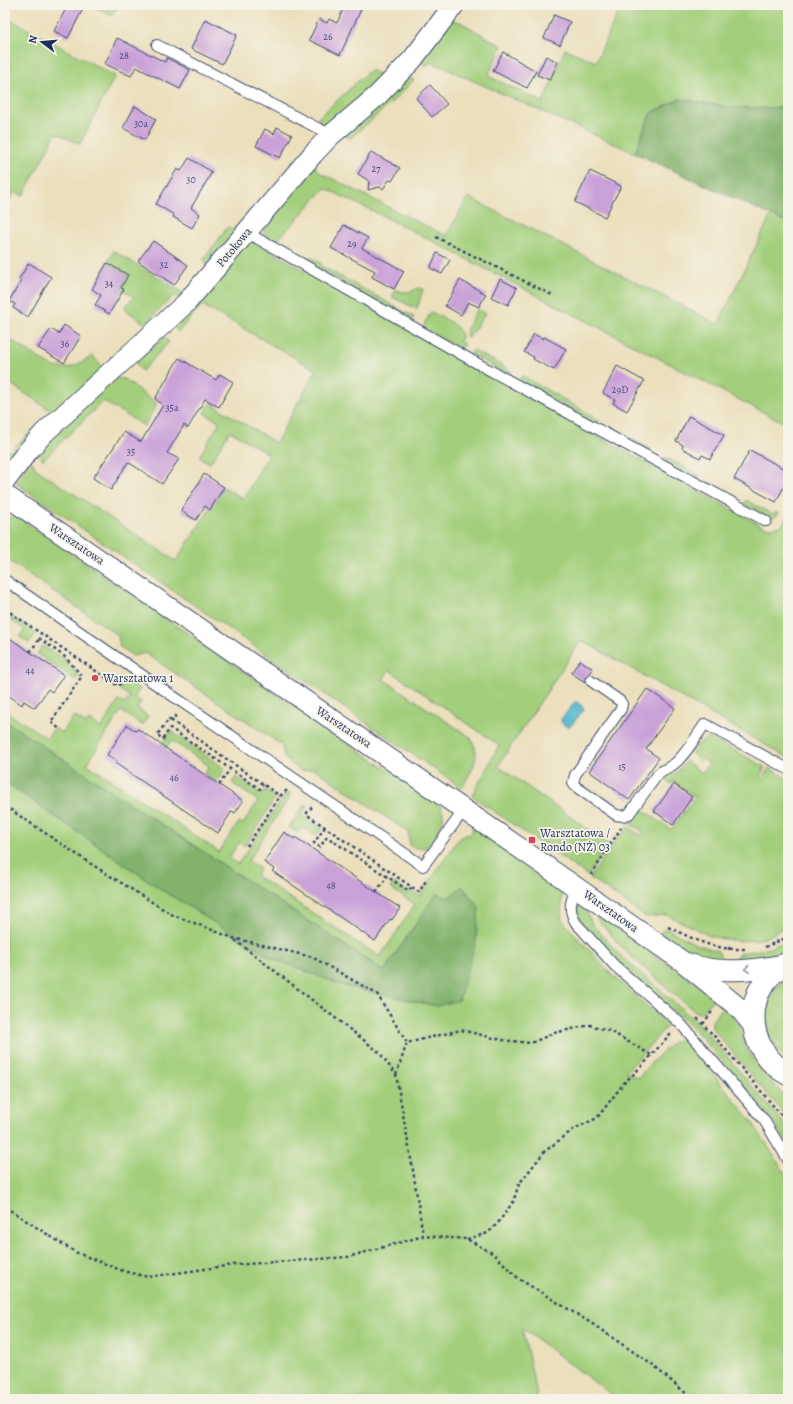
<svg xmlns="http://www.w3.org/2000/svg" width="793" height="1404" viewBox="0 0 793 1404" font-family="Alegreya,serif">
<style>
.green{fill:#a3cf7c;stroke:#5f7f6d}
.forest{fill:#82b26c;stroke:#4e7065}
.water{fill:#4eb6cc;stroke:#347295}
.building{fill:#c9a1d9}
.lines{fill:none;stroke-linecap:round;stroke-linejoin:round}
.lane-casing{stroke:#3a496c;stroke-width:12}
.street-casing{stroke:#3a496c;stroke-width:22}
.primary-casing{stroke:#3a496c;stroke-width:24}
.path{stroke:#3a496c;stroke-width:2.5;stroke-dasharray:3 3;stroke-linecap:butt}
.lane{stroke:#fff;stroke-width:10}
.street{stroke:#fff;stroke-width:20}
.primary{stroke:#fff;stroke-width:22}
.oneway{stroke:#8d97ae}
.poi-dot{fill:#d1495b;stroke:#f7f3e8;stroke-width:1.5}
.labels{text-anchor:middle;stroke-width:3.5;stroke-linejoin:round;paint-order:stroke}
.number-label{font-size:10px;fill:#464c7d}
.street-label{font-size:12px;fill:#1b2f5e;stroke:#f7f3e8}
.poi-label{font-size:12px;fill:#1b2f5e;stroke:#f7f3e8;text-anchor:start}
</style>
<rect width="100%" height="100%" fill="#f7f3e8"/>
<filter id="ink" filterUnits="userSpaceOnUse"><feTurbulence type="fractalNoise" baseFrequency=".025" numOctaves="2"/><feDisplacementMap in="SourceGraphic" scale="8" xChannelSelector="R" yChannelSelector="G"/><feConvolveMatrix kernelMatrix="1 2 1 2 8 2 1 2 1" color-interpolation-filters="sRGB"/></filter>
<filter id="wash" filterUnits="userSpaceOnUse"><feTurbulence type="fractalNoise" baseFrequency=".012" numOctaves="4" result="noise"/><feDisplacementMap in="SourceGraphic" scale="16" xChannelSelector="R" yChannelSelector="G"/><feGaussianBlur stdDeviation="0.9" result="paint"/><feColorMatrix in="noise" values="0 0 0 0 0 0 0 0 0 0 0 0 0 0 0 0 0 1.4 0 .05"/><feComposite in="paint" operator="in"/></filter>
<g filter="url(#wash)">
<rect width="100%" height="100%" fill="#ebdfbc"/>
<path class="green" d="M92,5H118L112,16Z
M619,5H788V108H736L679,99L650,114L635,153L431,62L426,66L420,61L452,20L460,22L502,46L488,76L543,102L565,49L596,62L621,6Z
M5,17L115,76L80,144L56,133L23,196L14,192L5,208V80L11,69L5,64V53L10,42L5,39Z
M370,70L383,76L330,127L316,120Z
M409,77L414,80L396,98L351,138L342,134Z
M315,166L319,172L446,236L468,197L718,324L771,215L788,223V425L391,220L325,188L276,242L306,258L310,257L321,263V266L414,317L411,322L269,240L263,231L266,226L288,201L283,197Z
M252,209L254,211L205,266L207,263L204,259L228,227L233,230Z
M249,239L577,425L764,527L771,528L781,526L788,517V758L581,640L498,766L609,844L588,876L472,796L499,745L389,670L383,679L470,737C483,758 472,768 462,788L17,484V480L30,459L36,469L176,561L224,487L243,499L269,454L230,431L210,463L199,457L220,422L204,413L210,403L276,443L316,370L202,305L178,332L171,325Z
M114,251L183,293L181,300L174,295L145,324L124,308L134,297L121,288L128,275L107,263Z
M418,288L423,289L417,309L392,297L396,290C405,293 410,293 418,288Z
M477,309L485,314L468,338H466L467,334L466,331Z
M431,312C442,318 466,326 460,342L464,344L461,349L422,328Z
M8,338L51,366C70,372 77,364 93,356L102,367L5,468V448L10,451L53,412L5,380V343Z
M164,338L169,342L142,371L137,365L136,361Z
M473,350L512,371L509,375L471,354Z
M522,376L600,420L597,424L519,381Z
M115,378L124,379L157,404L144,426L103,401L43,460L41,457V448Z
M615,429L652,450L647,451L613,433Z
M665,457L700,475L698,479L666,462Z
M746,500L772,514L777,512L780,513L773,518H770L744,504Z
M15,515L349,744L438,803C440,806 443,811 443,814C445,823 433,843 426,847C421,849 415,848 410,846L408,832L315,769L301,771L284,758L282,745L145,653L133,656L120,647L118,635L9,561H5V517L11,518Z
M5,612L36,633L29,643L20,637L25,630L5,616Z
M42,646L65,659L79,676L75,680L37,654Z
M129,683L140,689L134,697L141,702L137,708L148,716L142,725L121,711L87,764L219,852L239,822L243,824L258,801L232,783L236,777L262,794L265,790L276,797L245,846L239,842L229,858L238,864L285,795L288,793H290L289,798L248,861L260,869L256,876L380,957L415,904L390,888L394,883L409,893L412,890L420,896L457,841L463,836L471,834L473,827L561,888C563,899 560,909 562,920L611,974L668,1025L626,1072L638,1078L649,1065L671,1044L683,1038L751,1120L788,1178V1399H617L522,1328L538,1399H5V782L165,892L272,958L344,986L437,1006L448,898L436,894L384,971L5,721V711L47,738L54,728L62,733L74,716L86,724L89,720L101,728L119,700L125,704L130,697L119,689L124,684Z
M171,731L225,769L216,783L204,774L209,766L171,740L166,748L161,745Z
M709,737L765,767L760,777L763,779L769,768L788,779V925L767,937L756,940L738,941L718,938L708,935L667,915L646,917L590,878L620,834L622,835L627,827L641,835L643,831L630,824L641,808L671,830L695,797L673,781L671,784L663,778L677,772L686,761L702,773L709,763L702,759L700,761L691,753L699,743Z
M305,804L308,806L302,815L322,829L316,836L302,827L298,833L289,827Z
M580,901L586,906V910L592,924L619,954L700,1025L785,1125L788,1129V1145L777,1127L756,1100L696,1031L607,951L580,920L577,910Z
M596,913L715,997L703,1011L700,1013L695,1012L626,952L597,919Z
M667,929L696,944L718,951L720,955L723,966L691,956L660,934L663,930Z
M788,940V950L752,963L736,966L735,958L740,953L770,948Z
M788,976V1060C758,1036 757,1000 788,976Z
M726,1004L738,1023L745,1045L754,1061L788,1101V1119L712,1028V1021Z"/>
<path class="forest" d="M679,99L736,108H788V223L635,153L650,114Z
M5,721L384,971L436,894L448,898L462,886L479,907L476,941L459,1000L437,1006L344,986L272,958L165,892L5,782Z"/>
<path class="water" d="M575,702H577L584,708L583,711L570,727L565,726L561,722V719Z"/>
<g id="blocks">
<path class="building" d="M68,5H85L68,38L54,31Z
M345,5H363L340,55L309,40L319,19L327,23L329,19L337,23Z
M554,15L570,22L560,45L544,38Z
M205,19L237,35L222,64L191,49Z
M117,38L165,62L167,58L190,70L180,89L136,67L131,76L105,64Z
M503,52L536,71L527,88L493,71Z
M546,56L558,62L550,80L537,75Z
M430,85L447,104L432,117L416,98Z
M135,106L156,119L145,140L123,128Z
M277,127L292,135L280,158L256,146L265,129L274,134Z
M371,152L400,168L392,181L389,180L383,189L379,187L368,190L369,181L358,174Z
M189,158L212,172L191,208L200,214L192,228L173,217L174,215L156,204L177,169L181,171Z
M590,171L621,186L605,217L575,202Z
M344,225L368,238L362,248L404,271L394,289L372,277L375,271L331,248Z
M153,241L188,265L174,285L138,261Z
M437,253L450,260L442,274L430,268Z
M29,263L51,277L28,317L13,308L15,304L9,301L21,281L19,279Z
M107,263L128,275L121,288L124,289L109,314L95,305L101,295L92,289Z
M500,279L517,288L508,305L491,297Z
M460,280L486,294L479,307L468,302L461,315L445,306Z
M64,325L81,336L64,363L38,348L51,329L59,334Z
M534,334L543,339L544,337L566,349L554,370L533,359L534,357L524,352Z
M179,358L216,380L220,374L233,382L219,407L205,399L188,428L184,425L167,453L179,459L162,484L128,462L111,490L93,478L124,432L141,442L163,405L155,399Z
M617,366L644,381L627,411L613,403L615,400L603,393Z
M689,416L724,435L710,459L702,455L700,458L682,448L683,445L676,441Z
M750,450L788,471V479L776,502L734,479Z
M204,474L224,487L210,510L205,506L196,520L181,511Z
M5,635L64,675L52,692L48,689L35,708L24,701L22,705L5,693Z
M580,660L593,669L589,675L585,678V682L571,673Z
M647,689L675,708L646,749L659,758L629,800L589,771Z
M127,725L136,731L138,729L243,801L235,813L232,811L218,833L115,763L117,761L107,755Z
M674,784L692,797L673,825L654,811Z
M284,832L294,839L295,837L400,908L392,920L390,919L375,941L272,871L274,869L264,862Z"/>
</g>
</g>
<g filter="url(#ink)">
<use href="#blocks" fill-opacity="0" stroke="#3a496c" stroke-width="1"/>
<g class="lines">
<g class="lane-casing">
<path id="lane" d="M157,45L331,135
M246,232L473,361L766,521
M5,580L145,677L423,866L464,810
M591,681L620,701L622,704L621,709L575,775L573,783L575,786L616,815L623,816L629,814L658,774C663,769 669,768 674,764C685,756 697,735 705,724L788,769
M577,887C570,901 568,910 576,923L614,965L680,1023L706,1053L764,1120L788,1160"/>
</g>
<g class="street-casing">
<path id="street" d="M5,481L27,452L45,432L186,303L313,154L331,135L377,96L412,60L454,5
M5,495L524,851L682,961L739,1008L754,1026
M687,963C720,975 753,970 786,964"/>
</g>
<g class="primary-casing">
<path id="primary" d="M788,963C741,985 743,1050 788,1074"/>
</g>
<path class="path" d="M436,237L552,295
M5,609L118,686L124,680
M39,638L65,657L82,676L51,722L61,730
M30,652L40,638
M176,715L172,721L280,796
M171,721L169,719L157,735L163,739L170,728L260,789L263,784
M219,785L230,769
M5,806L88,862L171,914L233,938L312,957L377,994L407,1043L461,1030L502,1040L531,1043L554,1033L590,1025L610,1031L651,1055
M312,807L306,814L419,892L427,879
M325,827L314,843L320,847L327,837L409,891L411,887
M247,846L280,796L287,790
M591,875L621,828
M376,892L387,877
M668,927C696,940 713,950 745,949
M235,940L379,1052L396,1075L413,1170L423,1236L467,1239L494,1254L519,1279L591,1323L651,1364L693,1399
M765,947L788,937
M729,950L730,944
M697,1018L716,1038L788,1123
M703,1024L713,1010
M396,1075L407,1043
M5,1207L75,1252L123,1271L148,1277L233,1265L348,1257L423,1236
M467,1239L488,1233L498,1223L513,1202L519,1184L544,1152L574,1129L597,1118L624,1083L643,1065L671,1033"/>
<use href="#lane" class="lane"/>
<use href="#street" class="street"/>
<use href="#primary" class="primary"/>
</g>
<defs><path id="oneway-chevron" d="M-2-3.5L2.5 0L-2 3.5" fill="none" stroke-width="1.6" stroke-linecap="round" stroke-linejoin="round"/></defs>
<use class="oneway" href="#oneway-chevron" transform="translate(747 969) rotate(174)"/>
</g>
<g class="poi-dot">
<circle cx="95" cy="678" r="4"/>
<rect x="528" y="836" width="8" height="8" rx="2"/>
</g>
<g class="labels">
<g class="number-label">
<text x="328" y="40">26</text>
<text x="124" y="59">28</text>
<text x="141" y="127">30a</text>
<text x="376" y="172">27</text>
<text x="191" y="183">30</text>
<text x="352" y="247">29</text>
<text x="164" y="268">32</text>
<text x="109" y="287">34</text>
<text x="65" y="347">36</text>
<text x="620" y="393">29D</text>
<text x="172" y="411">35a</text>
<text x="131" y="455">35</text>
<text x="30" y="674">44</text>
<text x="622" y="770">15</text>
<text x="174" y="781">46</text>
<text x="331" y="889">48</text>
</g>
<g class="street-label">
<text transform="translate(234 247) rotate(-50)" y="4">Potokowa</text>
<text transform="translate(77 544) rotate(34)" y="4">Warsztatowa</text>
<text transform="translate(344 727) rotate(34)" y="4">Warsztatowa</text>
<text transform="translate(611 911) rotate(35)" y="4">Warsztatowa</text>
</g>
<g class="poi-label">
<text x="103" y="682">Warsztatowa 1</text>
<text x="540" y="837">Warsztatowa /<tspan x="540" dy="14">Rondo (NŻ) 03</tspan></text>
</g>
</g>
<rect width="793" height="1404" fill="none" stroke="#f7f3e8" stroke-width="20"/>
<g transform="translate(42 42) rotate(286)" stroke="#f7f3e8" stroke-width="3" paint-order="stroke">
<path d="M0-3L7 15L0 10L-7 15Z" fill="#1b2f5e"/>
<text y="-6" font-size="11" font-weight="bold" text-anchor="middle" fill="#1b2f5e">N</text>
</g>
</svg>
